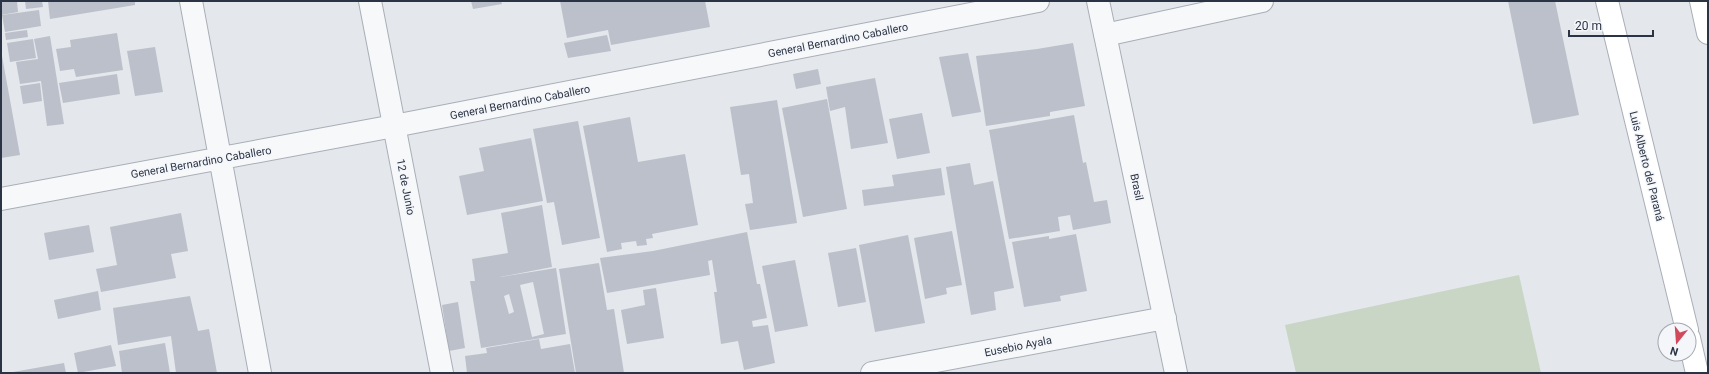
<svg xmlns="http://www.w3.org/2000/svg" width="1709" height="374" viewBox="0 0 1709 374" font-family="Roboto,sans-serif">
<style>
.green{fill:#c9d6c5}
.building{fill:#bbc0ca;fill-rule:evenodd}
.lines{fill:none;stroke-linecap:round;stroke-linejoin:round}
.street-casing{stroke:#a9aeb7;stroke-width:24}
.secondary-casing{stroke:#a9aeb7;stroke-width:24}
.street{stroke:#f7f8fa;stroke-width:22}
.secondary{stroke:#fff;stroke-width:22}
.labels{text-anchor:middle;stroke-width:3;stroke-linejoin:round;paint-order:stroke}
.street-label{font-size:11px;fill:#2b3445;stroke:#f4f6f9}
</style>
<rect width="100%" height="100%" fill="#e4e7ec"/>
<path class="green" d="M1519,275L1541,373H1296L1285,325Z"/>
<path class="building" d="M1,1H17L18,12L1,15Z
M25,1H42L43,7L26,9Z
M48,1H135V5L50,19Z
M471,1H501L502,4L473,9Z
M560,1H705L710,27L611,45L608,30L567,38Z
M1508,1H1555L1579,115L1533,124Z
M39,10L41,26L5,32L2,15Z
M27,30L28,37L6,40L5,33Z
M117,33L123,70L76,77L74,69L60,71L56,49L71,47L70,40Z
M607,35L611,51L568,58L564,43Z
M50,36L64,124L47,126L41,81L20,84L16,62L38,59L34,39Z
M33,39L36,58L10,62L7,43Z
M1073,43L1085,106L1050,112V116L986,126L976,56L1037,49Z
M155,47L163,92L135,96L127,51Z
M968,53L981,112L952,117L939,57Z
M1,56H2L20,155L1,158Z
M818,69L821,84L796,89L793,74Z
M117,74L120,94L63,103L59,83Z
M875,78L888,143L851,149L845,107L830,111L826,87Z
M40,83L42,101L23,104L20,86Z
M827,99L847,209L803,217L782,108Z
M777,100L797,223L750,230L745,204L753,203L749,174L741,175L730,107Z
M922,113L930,153L897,159L889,119Z
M1074,115L1083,163L1086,162L1094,202L1107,200L1111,223L1073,230L1070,215L1058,217L1060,231L1009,239L989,130Z
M630,117L638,162L685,154L698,225L652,234L653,238L646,239L647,245L637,246L636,241L621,243L622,249L607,252L583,126Z
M578,121L600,238L562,245L554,202L547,203L533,129Z
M531,138L543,201L467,215L459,176L484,171L479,148Z
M970,163L974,185L993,181L1014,288L994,292L996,310L971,315L946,167Z
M941,168L945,195L864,206L862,190L894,186L892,175Z
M542,205L552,267L500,277L556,268L566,334L481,348L470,281H475L472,259L508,253L501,213ZM533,282L544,334L532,337L520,285ZM509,294L514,312L509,314L504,296Z
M181,213L188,251L171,254L176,278L101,292L96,269L117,265L110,227Z
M89,225L94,252L49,260L44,233Z
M952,231L962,285L946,288L947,294L925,299L914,238Z
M747,232L757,284H760L767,318L752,321L753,327L768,325L775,363L744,370L738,341L721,344L714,292H717L712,260L708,261L710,275L607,293L600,258L653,251Z
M1076,234L1087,291L1060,296L1061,301L1024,307L1012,242L1049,236V239Z
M908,235L925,323L875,332L859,245Z
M856,248L866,302L838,307L828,253Z
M795,260L808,326L775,332L762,266Z
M599,263L607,310L614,309L624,373H576L559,269Z
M656,288L664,338L627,344L621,310L645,305L643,290Z
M98,291L101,310L58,319L54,300Z
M190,296L198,331L209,329L217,373H176L171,336L118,345L113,308Z
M458,302L465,348L449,351L442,305Z
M539,339L541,349L570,344L575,373H467L465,356L487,353L486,348Z
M165,343L170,373H122L119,351Z
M111,345L116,366L78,373L74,353Z
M64,363L66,373H13V372Z"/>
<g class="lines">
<g class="street-casing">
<path id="street" d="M191,1L260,373
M370,1L442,373
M1098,1L1176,373
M1105,35L1262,1
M1,199L394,126L1038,1
M872,373L1165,318"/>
</g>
<g class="secondary-casing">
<path id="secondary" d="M1607,1L1687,330
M1701,1L1708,33
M1689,338L1697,373"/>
</g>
<use href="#street" class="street"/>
<use href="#secondary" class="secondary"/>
</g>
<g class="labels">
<g class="street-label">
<text transform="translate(838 40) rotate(-11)" y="4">General Bernardino Caballero</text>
<text transform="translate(520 102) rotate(-11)" y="4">General Bernardino Caballero</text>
<text transform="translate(201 162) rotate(-10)" y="4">General Bernardino Caballero</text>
<text transform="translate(1647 166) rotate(76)" y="4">Luis Alberto del Paraná</text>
<text transform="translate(406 187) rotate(79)" y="4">12 de Junio</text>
<text transform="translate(1137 187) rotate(78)" y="4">Brasil</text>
<text transform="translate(1018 346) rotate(-11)" y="4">Eusebio Ayala</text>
</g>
</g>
<rect width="1709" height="374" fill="none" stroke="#2b3445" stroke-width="4"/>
<g transform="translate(1677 342) rotate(197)"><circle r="19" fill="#f4f6f9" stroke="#a4a8b1"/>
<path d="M0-3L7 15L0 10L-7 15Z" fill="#d1495b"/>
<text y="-6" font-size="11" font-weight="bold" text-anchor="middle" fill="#2b3445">N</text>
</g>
<path d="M1569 30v6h84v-6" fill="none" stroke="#2b3445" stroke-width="2"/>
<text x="1575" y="30" font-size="12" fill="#2b3445" stroke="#f4f6f9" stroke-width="3" paint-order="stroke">20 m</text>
</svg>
